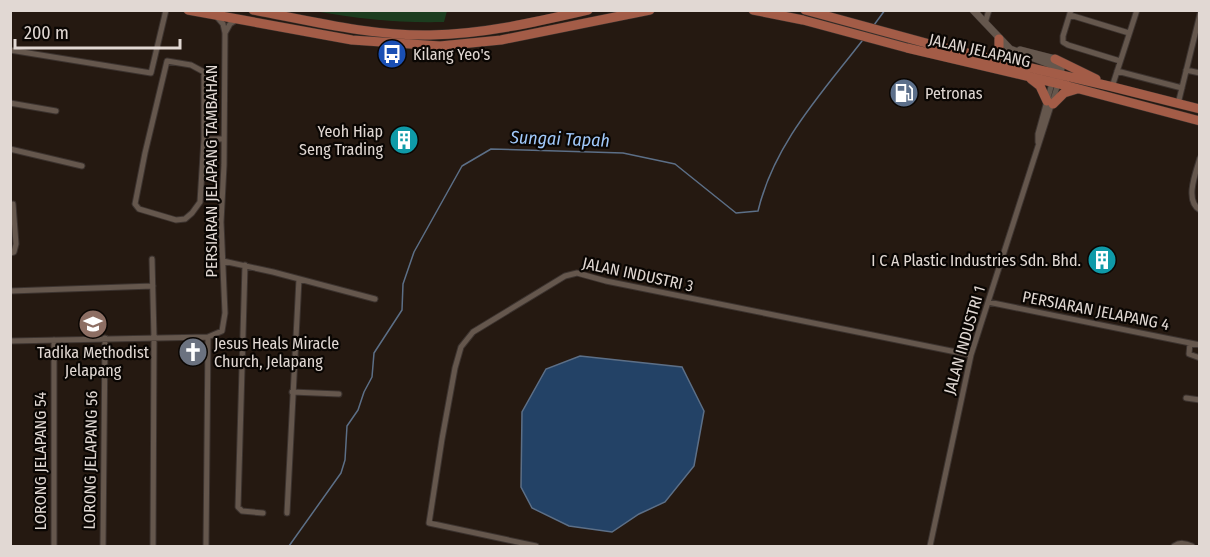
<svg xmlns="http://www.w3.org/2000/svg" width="1210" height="557" viewBox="0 0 1210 557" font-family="'Fira Sans Condensed',sans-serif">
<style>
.green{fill:#1c3d1f}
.water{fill:#234266;stroke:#5c6f87;stroke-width:1.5}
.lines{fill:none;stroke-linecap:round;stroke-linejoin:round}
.stream{stroke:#5c6f87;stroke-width:1.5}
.minor-casing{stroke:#3c332f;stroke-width:7}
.tertiary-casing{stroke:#3c332f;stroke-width:8}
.primary-casing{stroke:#3c332f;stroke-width:10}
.minor{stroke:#65574d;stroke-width:5}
.tertiary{stroke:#65574d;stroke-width:7}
.primary{stroke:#a35c47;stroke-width:9}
.labels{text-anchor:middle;stroke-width:4.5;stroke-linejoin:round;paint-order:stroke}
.street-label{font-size:16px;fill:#e1d8d3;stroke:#0a0603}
.poi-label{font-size:16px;fill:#e1d8d3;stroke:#0a0603;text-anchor:start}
.water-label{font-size:18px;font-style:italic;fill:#a1c9fb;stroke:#0a0603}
</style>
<rect width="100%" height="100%" fill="#251911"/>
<path class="green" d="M314,11L447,10V11L444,22C397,23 360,19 314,11Z"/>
<path class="water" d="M580,356L682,367L704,411L694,466L665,502L639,514L612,532L569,526L532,508L521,487L522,412L546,369Z"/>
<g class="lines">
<path class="stream" d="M874,25L885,10
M289,546L341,473L345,460L347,426L358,410L364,392L372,377L374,353L402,310L403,284L414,252L462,166L491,149L623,153L675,164L736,213L758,211C774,144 821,94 862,41"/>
<g class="minor-casing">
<path id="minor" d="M1071,10L1063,36V42L1068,45L1120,61
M1070,15L1129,33
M985,23L989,10
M225,33L230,24L236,20
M10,50L151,73L166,10
M167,61L191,65L204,72V139L200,202L192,213L185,219L176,220L139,209L135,204L145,153Z
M1186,70L1200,73
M1117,71L1182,88
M1112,87L1137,10
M10,103L56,111
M1178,104L1200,14
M204,139H224
M1038,142V134L1052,83
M10,149L82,166
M1200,158C1196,172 1184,201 1200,210
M10,253L14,252L16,244L13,204
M152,259L154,337L153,546
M223,261L273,272L375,299
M245,265L238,507L242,511L263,513
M10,291L153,286
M988,302L1200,345
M10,341L208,337L222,331L225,313L221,222L224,165L225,33L223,24L217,17
M1190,343L1189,354L1200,358
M292,392L339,394
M1186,398L1200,400
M287,513L299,279
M54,546V340
M103,546L105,338
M206,546L208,337
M536,546L429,523L442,439L455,368L461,347L473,332L565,276L577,273L606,281L971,355
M930,546L971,355L1058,84
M1174,546C1180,542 1185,543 1192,546"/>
</g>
<g class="tertiary-casing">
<path id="tertiary" d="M973,10L1010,49L1052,65L1054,69L1053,76
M1020,50L1055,59L1061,68L1060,78"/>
</g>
<g class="primary-casing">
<path id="primary" d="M188,10L352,40L440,46L501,40L650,10
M253,10C311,21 371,36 430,35C484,34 536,22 588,10
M753,10L803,20L907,48L1068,86L1200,121
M805,10L937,46L1109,86L1200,109
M991,59L999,53V39
M1055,59L1096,79
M1031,79L1040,86L1047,101
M1053,104L1064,93L1077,89"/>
</g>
<use href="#minor" class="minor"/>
<use href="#tertiary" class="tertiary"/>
<use href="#primary" class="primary"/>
</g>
<defs>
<g id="bus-disc" transform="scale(1.5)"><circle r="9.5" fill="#1a4fb4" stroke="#0a0603"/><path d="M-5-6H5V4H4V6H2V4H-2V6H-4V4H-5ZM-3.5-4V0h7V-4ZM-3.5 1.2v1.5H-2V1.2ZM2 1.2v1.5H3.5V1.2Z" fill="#fff"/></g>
<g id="fuel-disc" transform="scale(1.5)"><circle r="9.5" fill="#5c6f8a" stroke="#0a0603"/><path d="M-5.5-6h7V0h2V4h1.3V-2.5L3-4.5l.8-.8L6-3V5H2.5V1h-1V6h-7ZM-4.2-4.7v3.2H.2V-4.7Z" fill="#fff"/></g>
<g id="building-disc" transform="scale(1.5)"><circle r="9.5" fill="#0f9aa8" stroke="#0a0603"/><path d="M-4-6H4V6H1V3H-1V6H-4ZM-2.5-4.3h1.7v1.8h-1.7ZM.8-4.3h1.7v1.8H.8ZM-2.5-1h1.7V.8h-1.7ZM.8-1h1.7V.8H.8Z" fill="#fff"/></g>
<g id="school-disc" transform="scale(1.5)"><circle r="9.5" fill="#8d6e63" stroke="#0a0603"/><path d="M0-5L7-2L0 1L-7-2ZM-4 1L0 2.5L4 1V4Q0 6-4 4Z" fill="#fff"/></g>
<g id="church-disc" transform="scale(1.5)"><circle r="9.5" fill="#6b7280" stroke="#0a0603"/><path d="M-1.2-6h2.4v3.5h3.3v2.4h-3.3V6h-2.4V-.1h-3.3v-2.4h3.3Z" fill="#fff"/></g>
</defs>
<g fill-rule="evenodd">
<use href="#bus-disc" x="392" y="54"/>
<use href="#fuel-disc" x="904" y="93"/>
<use href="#building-disc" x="404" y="140"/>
<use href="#building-disc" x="1102" y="260"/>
<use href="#school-disc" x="93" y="324"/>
<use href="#church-disc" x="193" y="352"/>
</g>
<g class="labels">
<g class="street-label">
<text transform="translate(980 50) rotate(13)" y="6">JALAN JELAPANG</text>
<text transform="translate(211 171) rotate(-90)" y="6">PERSIARAN JELAPANG TAMBAHAN</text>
<text transform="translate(638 274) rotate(12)" y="6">JALAN INDUSTRI 3</text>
<text transform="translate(1096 310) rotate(11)" y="6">PERSIARAN JELAPANG 4</text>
<text transform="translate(964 340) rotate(-74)" y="6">JALAN INDUSTRI 1</text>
<text transform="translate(90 460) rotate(-89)" y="6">LORONG JELAPANG 56</text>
<text transform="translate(40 461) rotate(-90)" y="6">LORONG JELAPANG 54</text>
</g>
<g class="poi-label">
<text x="413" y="60">Kilang Yeo's</text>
<text x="925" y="99">Petronas</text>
<text x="383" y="137" text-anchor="end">Yeoh Hiap<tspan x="383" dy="18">Seng Trading</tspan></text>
<text x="1081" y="266" text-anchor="end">I C A Plastic Industries Sdn. Bhd.</text>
<text x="214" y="349">Jesus Heals Miracle<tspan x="214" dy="18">Church, Jelapang</tspan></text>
<text x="93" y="358" text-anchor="middle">Tadika Methodist<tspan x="93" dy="18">Jelapang</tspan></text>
</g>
<g class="water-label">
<text transform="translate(560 139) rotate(2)" y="6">Sungai Tapah</text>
</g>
</g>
<rect width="1210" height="557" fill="none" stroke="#e1d8d3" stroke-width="24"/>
<path d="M15 39v9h165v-9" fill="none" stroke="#e1d8d3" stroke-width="3"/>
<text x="24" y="39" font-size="18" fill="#e1d8d3" stroke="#0a0603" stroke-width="4.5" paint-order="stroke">200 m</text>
</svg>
